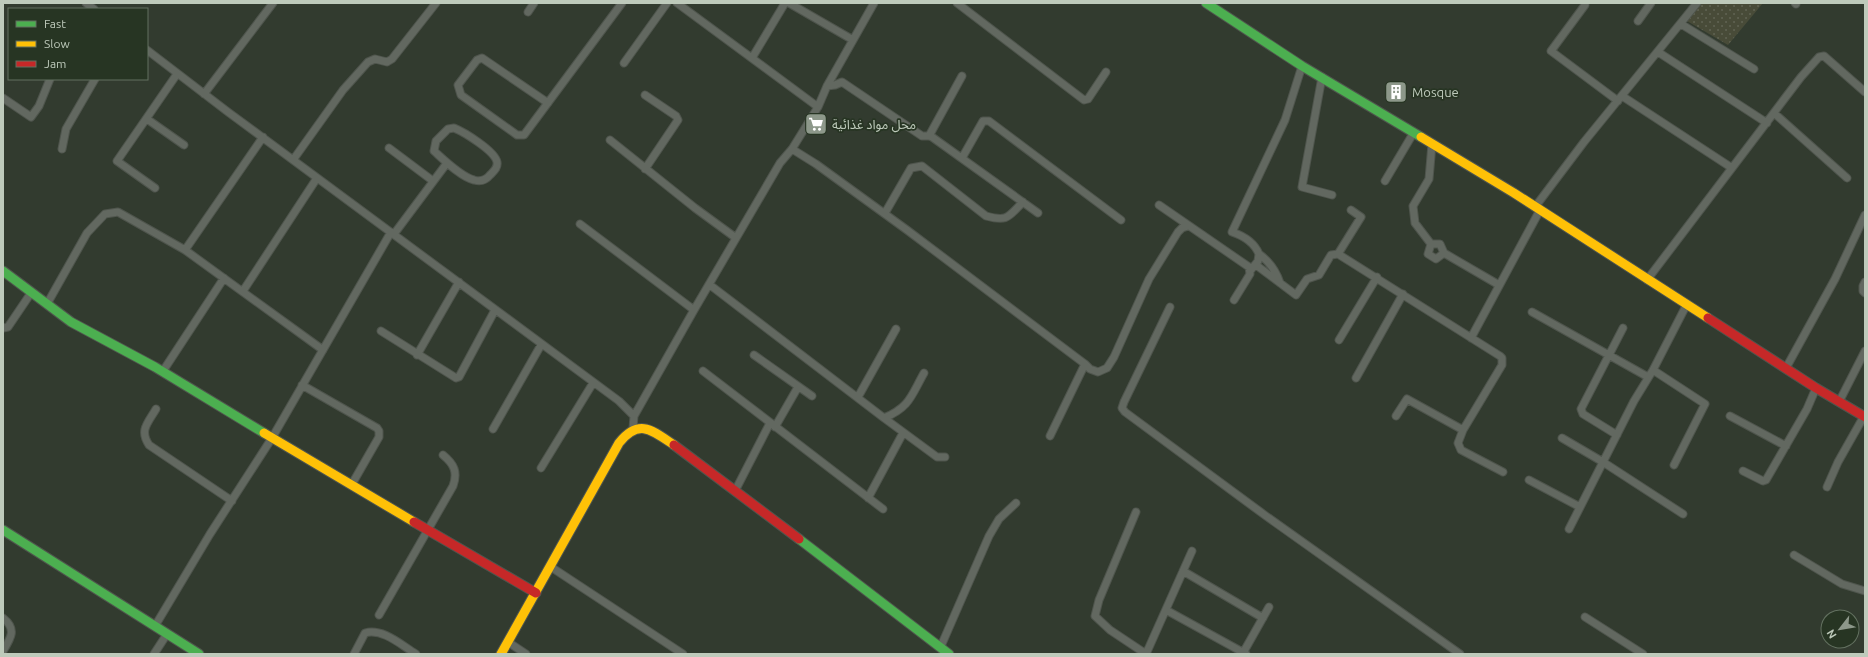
<svg xmlns="http://www.w3.org/2000/svg" width="1868" height="657" viewBox="0 0 1868 657" font-family="Ubuntu,'Noto Sans Arabic',sans-serif">
<style>
.grass{fill:url(#grass-dots)}
.lines{fill:none;stroke-linecap:round;stroke-linejoin:round}
.street-casing{stroke:#4f554d;stroke-width:9}
.fast-casing{stroke:#4f554d;stroke-width:11}
.slow-casing{stroke:#4f554d;stroke-width:11}
.jam-casing{stroke:#4f554d;stroke-width:11}
.street{stroke:#626860;stroke-width:7}
.fast{stroke:#4caf50;stroke-width:9}
.slow{stroke:#ffc107;stroke-width:9}
.jam{stroke:#c62828;stroke-width:9}
.labels{text-anchor:middle;stroke-width:3.5;stroke-linejoin:round;paint-order:stroke}
.poi-label{font-size:13px;fill:#becabb;stroke:#273523;text-anchor:start}
</style>
<defs>
<pattern id="grass-dots" width="8" height="8" patternUnits="userSpaceOnUse"><rect width="8" height="8" fill="#484b38"/><path d="M2 2h.1M6 6h.1" fill="none" stroke="#616453" stroke-width="1.8" stroke-linecap="round"/></pattern>
</defs>
<rect width="100%" height="100%" fill="#323b2f"/>
<path class="grass" d="M1699,3H1763L1728,45L1687,21Z"/>
<g class="lines">
<g class="street-casing">
<path id="street" d="M86,3L94,9
M677,3L818,107
M789,3L853,40
M957,3L1084,100L1088,99L1106,72
M1795,3L1796,4
M1585,5L1551,51L1618,101
M528,12L534,3
M1638,21L1651,3
M1681,24L1754,69
M147,50L228,112L619,401L634,416
M1658,52L1767,123
M752,58L785,3
M624,63L667,3
M1322,77L1302,187L1332,195
M827,86L835,85L842,82L922,136H929L932,137L1038,213
M204,94L273,3
M1622,96L1732,168
M3,98L31,117L39,106L50,79
M548,103L482,58L477,60L458,85L461,95L517,135H524L622,3
M1774,113L1847,178
M147,119L184,145
M454,128C464,132 495,151 497,162C498,168 494,171 490,175C486,180 481,182 474,180C461,177 444,160 434,151L436,141L448,129Z
M929,136L962,76
M610,140L695,208L736,238
M389,148L433,181
M62,149L66,129L95,79
M792,149L816,164L907,230L1085,364L1050,436
M962,158L983,121H989L1121,220
M293,160L343,90L368,62L375,59L387,62L392,59L436,3
M645,169L678,120L676,116L645,95
M1385,181L1414,132
M155,188L117,161L177,74
M1159,205L1249,267L1250,274L1234,300
M1535,207L1584,142L1697,3
M885,213L911,168L922,166L986,216C1008,222 1008,217 1023,202
M580,224L694,310
M394,234L447,163
M1431,244L1415,223L1413,206L1429,179L1432,144
M1431,244H1440L1444,253L1436,259L1428,254Z
M185,250L263,137
M1444,253L1499,285
M1259,254C1270,262 1276,271 1280,283
M1338,254L1361,217L1351,210
M1256,265L1296,295L1307,279L1319,275L1331,255L1338,254L1500,356L1502,358V365L1463,430L1458,443L1461,450L1503,472
M1250,271L1258,261L1259,254C1254,242 1244,236 1232,232L1285,120L1302,66
M1647,280L1801,77L1819,57L1824,56L1865,92
M1865,282L1863,286V291L1865,293
M710,285L884,418C910,407 911,396 924,373
M243,291L317,178
M47,304L87,233L105,214L118,212L185,250L323,350
M1170,307L1124,402L1122,408L1125,412L1266,516L1460,654
M1532,312L1648,377
M3,328L8,327L31,293
M381,331L456,378L459,377L495,310
M1471,338L1540,210
M1339,340L1377,277
M417,355L459,282
M754,355L812,396
M1085,364L1090,369L1098,372L1107,368L1114,357L1149,279L1178,232L1182,228L1188,226
M1786,368L1835,279L1865,215
M1653,370L1705,404L1674,465
M163,371L224,278
M703,371L883,509
M1356,378L1403,294
M302,385L377,428L379,431V437L352,484
M858,397L896,329
M1839,402L1865,351
M156,409C148,423 139,430 149,445L232,501
M1396,416L1407,399L1463,430
M1730,416L1786,446
M884,418L937,457H945
M775,427L798,387
M633,428L634,416L694,310L780,163L792,149L818,107L827,86L874,3
M493,429L541,345
M1617,435L1583,414L1581,409L1623,328
M1562,438L1603,462L1683,514
M541,468L593,383
M1743,471L1763,481L1766,480L1807,409L1816,388
M1529,480L1580,507
M1827,487L1838,462L1864,416
M735,491L770,423
M868,498L903,433
M1136,512L1099,600L1095,616L1110,630L1146,654
M1569,529L1634,401L1653,370L1687,304
M1794,555L1842,584L1865,591
M551,567L683,654
M1183,571L1263,618
M1166,610L1246,654
M379,615L453,486C458,472 454,464 443,455
M1585,617L1643,654
M3,618C17,629 11,638 3,651
M155,626L210,534L272,438L391,232
M508,642L526,654
M941,646L989,536L999,519L1016,503
M1243,653L1269,607
M154,654L167,634
M354,654L365,633C383,628 401,645 416,654
M1146,654L1192,551"/>
</g>
<g class="fast-casing">
<path id="fast" d="M1206,3L1302,66L1421,137
M3,271L71,322L155,367L264,433
M3,530L199,654
M799,539L949,654"/>
</g>
<g class="slow-casing">
<path id="slow" d="M1421,137L1514,193L1708,318
M264,433L414,522
M501,654L619,443C639,418 652,430 674,445"/>
</g>
<g class="jam-casing">
<path id="jam" d="M1708,318L1816,388L1865,417
M674,445L799,539
M414,522L536,593"/>
</g>
<use href="#street" class="street"/>
<use href="#fast" class="fast"/>
<use href="#slow" class="slow"/>
<use href="#jam" class="jam"/>
</g>
<defs>
<g id="building-square" transform="scale(1.15)"><rect x="-9" y="-9" width="18" height="18" rx="4" fill="#8d988a" stroke="#273523"/><path d="M-4-6H4V6H1V3H-1V6H-4ZM-2.5-4.3h1.7v1.8h-1.7ZM.8-4.3h1.7v1.8H.8ZM-2.5-1h1.7V.8h-1.7ZM.8-1h1.7V.8H.8Z" fill="#fff"/></g>
<g id="supermarket-square" transform="scale(1.15)"><rect x="-9" y="-9" width="18" height="18" rx="4" fill="#8d988a" stroke="#273523"/><path d="M-6-5.5h2.5l.6 2H6L4.5 2H-2.5L-4.4-4H-6ZM-1.5 3.2a1.3 1.3 0 1 0 .1 0ZM3 3.2a1.3 1.3 0 1 0 .1 0Z" fill="#fff"/></g>
</defs>
<g fill-rule="evenodd">
<use href="#building-square" x="1396" y="92"/>
<use href="#supermarket-square" x="816" y="124"/>
</g>
<g class="labels">
<g class="poi-label">
<text x="1412" y="97">Mosque</text>
<text x="832" y="129">محل مواد غذائية</text>
</g>
</g>
<rect width="1868" height="657" fill="none" stroke="#becabb" stroke-width="8"/>
<rect x="8" y="8" width="140" height="72" fill="#273523" stroke="#637160"/>
<rect x="16" y="21" width="20" height="6" fill="#4caf50" stroke="#637160"/>
<text x="44" y="28" font-size="12" fill="#becabb">Fast</text>
<rect x="16" y="41" width="20" height="6" fill="#ffc107" stroke="#637160"/>
<text x="44" y="48" font-size="12" fill="#becabb">Slow</text>
<rect x="16" y="61" width="20" height="6" fill="#c62828" stroke="#637160"/>
<text x="44" y="68" font-size="12" fill="#becabb">Jam</text>
<g transform="translate(1840 629) rotate(239)"><circle r="19" fill="#273523" stroke="#637160"/>
<path d="M0-3L7 15L0 10L-7 15Z" fill="#8d988a"/>
<text y="-6" font-size="11" font-weight="bold" text-anchor="middle" fill="#becabb">N</text>
</g>
</svg>
